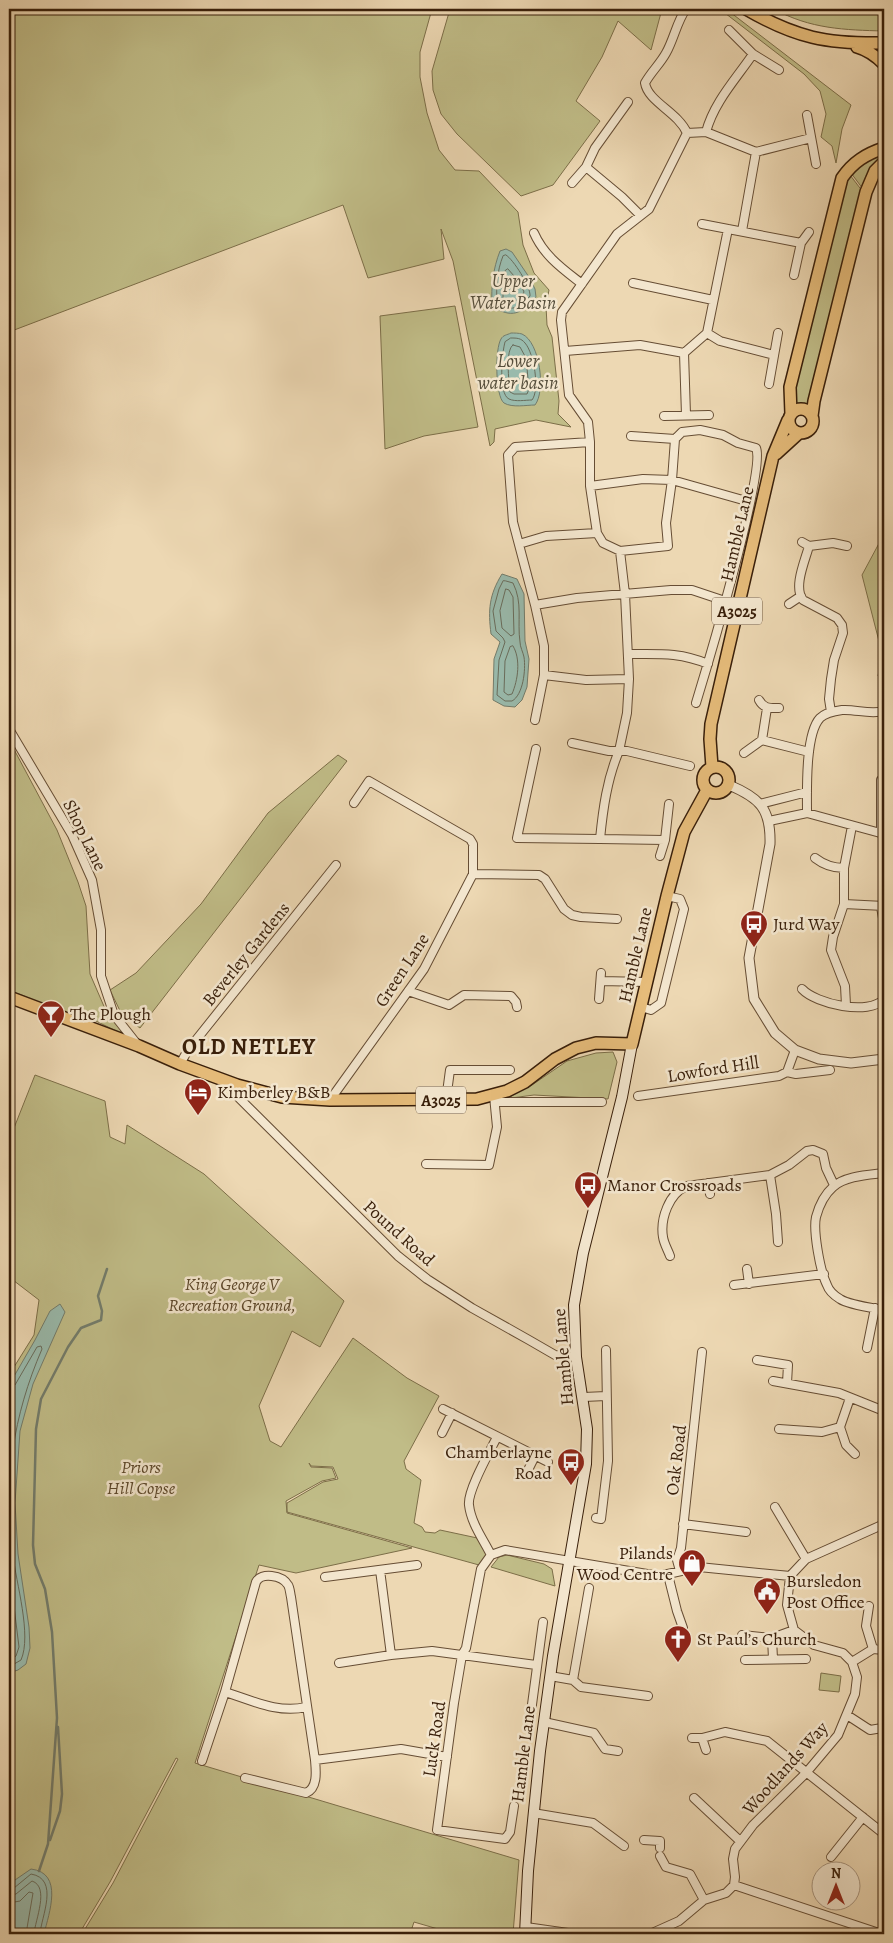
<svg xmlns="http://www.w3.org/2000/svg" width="893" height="1943" viewBox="0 0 893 1943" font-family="Alegreya,serif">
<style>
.green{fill:#c0bc87;stroke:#7c6e48}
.water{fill:#99baac;stroke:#737c6b}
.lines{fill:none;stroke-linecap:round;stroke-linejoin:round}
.shore{stroke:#696c5b;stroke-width:1}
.stream{stroke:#737c6b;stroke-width:2.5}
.minor-casing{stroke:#664d34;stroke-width:10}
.tertiary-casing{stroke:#664d34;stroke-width:11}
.secondary-casing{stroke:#391f0a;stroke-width:12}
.primary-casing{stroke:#391f0a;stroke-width:14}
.minor{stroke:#f3e6ce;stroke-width:8}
.tertiary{stroke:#f3e6ce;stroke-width:9}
.secondary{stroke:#f3e6ce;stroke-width:10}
.primary{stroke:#e6bc7a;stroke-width:11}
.labels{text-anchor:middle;stroke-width:5;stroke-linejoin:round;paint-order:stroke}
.shield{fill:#f3e6ce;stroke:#715b45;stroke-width:1}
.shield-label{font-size:16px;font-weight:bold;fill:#391f0a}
.street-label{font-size:18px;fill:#391f0a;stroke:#f3e6ce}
.poi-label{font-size:18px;fill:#391f0a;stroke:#f3e6ce;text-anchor:start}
.park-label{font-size:18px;font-style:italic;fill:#5b4629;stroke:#f3e6ce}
.water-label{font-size:19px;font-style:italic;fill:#564e3b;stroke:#f3e6ce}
.district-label{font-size:22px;font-weight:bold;letter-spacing:1px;fill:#391f0a;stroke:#f3e6ce}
</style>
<rect width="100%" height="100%" fill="#edd8b3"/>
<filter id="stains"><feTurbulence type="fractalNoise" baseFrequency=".004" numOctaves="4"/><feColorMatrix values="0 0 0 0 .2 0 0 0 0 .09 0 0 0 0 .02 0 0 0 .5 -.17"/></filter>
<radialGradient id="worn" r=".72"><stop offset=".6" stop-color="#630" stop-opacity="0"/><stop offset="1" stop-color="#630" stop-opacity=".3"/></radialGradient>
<path class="green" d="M9,9H432L420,52V77L427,113L439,150L455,170L479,171L518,212L523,245L534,273L549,290L546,306L547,325L552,337L559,401L558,414L571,427L536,420L495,429L494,442L490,446L453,261L441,229L444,259L368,278L343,205L9,332Z
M450,9H662L651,50L618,21L602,57L576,101L600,121L553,185L521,196L457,134L441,114L433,90L432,71Z
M726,9L851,105L842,129L836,163L832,146L821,137L826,114L820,91L804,74L721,10Z
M774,9H884V31C845,30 810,29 774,9Z
M884,154V158L863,189L851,173L867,160Z
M850,175L863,192L810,407L801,406L794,407V392L840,195Z
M455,306L478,427L424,436L385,449L380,316Z
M884,534V682L878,676L882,653L862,575Z
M9,740L57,830L78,882L86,906L90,974L106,1011L122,1029L120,1033L88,1017L66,1013L9,990Z
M338,755L347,761L140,1028L122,1015L110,990L136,973L201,904L268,813Z
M613,1052L617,1062L608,1099L534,1095L511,1098V1096L532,1085L567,1061L596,1053Z
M35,1075L105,1101L110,1137L125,1144L127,1125L204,1174L344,1301L320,1347L292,1331L259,1406L270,1441L281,1447L353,1338L407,1378L439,1396L404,1461L406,1469L421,1480L414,1523L422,1527L425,1532L435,1533L440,1530L482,1539L489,1552L479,1565L287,1512V1503L323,1482L338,1479L333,1467L311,1466L309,1463L311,1467L332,1468L336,1478L322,1481L286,1501L287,1513L412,1548L296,1573L259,1565L195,1763L519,1860L513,1934H455L414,1922L410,1934H82L113,1883L178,1759L176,1758L110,1882L79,1934H9V1375L34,1335L39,1300L9,1277V1133H12Z
M507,1555L544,1564L552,1569L555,1586L491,1567L499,1557Z
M821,1673L841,1676L839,1692L819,1690Z"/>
<path class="water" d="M506,249L512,252L529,277L535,289L536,297C521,314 512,319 492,306C491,286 493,269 500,251Z
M511,333C514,333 519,333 522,334C540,342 546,391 535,405C527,405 512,408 504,403C495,396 495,348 501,339C503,335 507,335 511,333Z
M502,574L517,579L524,594L525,641L529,659L527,687L522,700L515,707L504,706L493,700L494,659L500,642L491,634C488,610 489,595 502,574Z
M60,1304L65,1312L33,1384L20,1431L15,1503L18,1554L29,1627L30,1648L26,1664L18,1670L9,1673V1385L35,1340L50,1311Z
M31,1869C64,1873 49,1913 44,1934H9V1887L15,1880Z"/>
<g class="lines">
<path class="shore" d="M506,255C513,259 531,287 530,296C521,307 509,314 497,302C496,286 497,271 503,256Z
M508,269L520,283L524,292C520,300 511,306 503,298V287L505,271Z
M511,338C517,338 521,338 525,343C534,353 540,390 532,400C526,400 515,402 509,399C498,394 502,352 505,342Z
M513,345L520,347L526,358L529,389L527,394H514L510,392C509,381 505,350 513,345Z
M506,581L513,583C523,603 517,621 520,642C520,647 523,652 524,657C526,670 523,695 512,701H505L497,695L499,660L505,642L503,638L496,631L493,611L499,589L503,581Z
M506,589L509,590L513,597L514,634L511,636L502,628L500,611Z
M513,646C521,659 518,680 512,694L508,695L504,692L505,661L510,647Z
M9,1387L15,1385L37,1347L41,1346L42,1349C13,1416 3,1482 13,1555C16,1583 32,1635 21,1660L9,1667
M9,1566L19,1647L16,1656L9,1661
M9,1889L14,1888L31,1874C60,1879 41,1917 40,1934
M9,1896L16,1894L32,1881C50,1887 35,1920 34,1934
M9,1903L20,1901L29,1892L33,1893L26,1934"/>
<path class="stream" d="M50,1840L60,1811L62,1794L58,1727
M39,1871L48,1844L57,1718L52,1632L45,1589L35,1564L33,1545L36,1429L41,1399L68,1347L81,1328L101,1320L102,1311L98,1296L107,1269"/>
<g class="minor-casing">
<path id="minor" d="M686,9C677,21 674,39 666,53C660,64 651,72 645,83C648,102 678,112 687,133L649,209L617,234L562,312L561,320L569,395L588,422L590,442V486L597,533L603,543L620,551L625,594L629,679L627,713L619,751H627L690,766
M729,30L753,54L779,70
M807,115L816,164
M706,132C714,102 736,79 753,54
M687,133L706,132L756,152L742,231
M756,152L811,138
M586,167L622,197L640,215
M572,183L586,167L595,148L628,102
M702,224L801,243
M534,233C544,256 563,269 582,284
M794,275L801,243L809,232
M633,283L713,300
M707,333L720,341L774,355
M565,351L640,345L684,353L707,333L728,229
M684,353L686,415
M769,384L778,333
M664,416L709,415
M631,436L675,439
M590,486L643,479L672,480L750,502
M802,542L809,546L833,543L847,546
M519,544L546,536L597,533
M809,546C805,561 793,587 803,600L837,618L842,625L843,633L834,660L831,679L829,699L831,712
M620,551L668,546L666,523L672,480L675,439L682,432L700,430L723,435L738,443L756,448C766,469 707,667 696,703
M789,604L801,596
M535,605L577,598L671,590H692L725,601
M628,654C658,654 680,652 708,664
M544,675L586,680L629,679
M759,700C764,709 770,708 779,708
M535,720L544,675V646L535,605L513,522L508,455L515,447L590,442
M9,729L72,835L92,880L101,930V976L114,1015L137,1044
M762,740L809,752
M572,743L609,751H619C607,779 603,809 600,839L665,840L669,804
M536,749L517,838L600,839
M744,753L762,740L767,708
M760,804L807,792
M807,813C807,791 805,734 820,718C825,713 835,711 842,710C856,709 870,715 884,711
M769,821L807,813L884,834
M881,834V780L884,779
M660,856L665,840
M815,858C824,865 833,868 844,868
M473,874L539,875L545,879L564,909L572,915L581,917L617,919
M844,904L884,906
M881,907L883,918
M601,981L647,982
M802,989C816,1004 869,1016 884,999
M408,991L449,1005L464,995L511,996L516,1002L517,1007
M599,999L601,973
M846,1005L845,986L831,950L833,937L844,904V868L852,826
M641,1007L651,1010L661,1003L684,909L680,899L667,896
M180,1064L188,1050L336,865
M787,1072L796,1074L830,1070
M237,1085L239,1098L398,1256L427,1279L472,1308L529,1340L555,1355L576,1357
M638,1096L779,1076L787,1072L795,1050
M330,1100L424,969L473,874V844L470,839L369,781L354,803
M446,1100L450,1070H510
M496,1102H602
M426,1164L489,1165L497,1127L494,1096
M884,1173C868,1175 845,1176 833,1187C825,1194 819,1206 816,1217C813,1231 820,1271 827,1285C829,1291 835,1296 840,1299C849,1305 873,1308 884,1310
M770,1175L776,1214L778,1242
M708,1183L710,1194
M670,1256C668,1250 664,1244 663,1237C660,1219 669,1193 687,1186L770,1175L789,1165L807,1151L813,1150L823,1154L826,1168L834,1185
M747,1269L749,1284
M734,1285L824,1274
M867,1348L875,1308
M757,1360L788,1365L787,1383
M773,1381L839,1393L884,1411
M584,1397L606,1396
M443,1409L548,1462
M840,1427L846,1445L855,1454
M779,1429L822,1432L840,1427L850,1398
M442,1433L452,1413
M497,1437C490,1451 467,1491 469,1505C471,1523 483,1539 491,1555L505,1550L659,1576L699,1567L790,1576
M525,1476L535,1456
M775,1507L806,1559
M596,1518L601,1519L608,1461L606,1350
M683,1524L746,1532
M491,1555L481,1569L466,1648L462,1655L454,1703L437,1830L505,1839L510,1832L514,1806
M380,1570L391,1655
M680,1571L677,1560L681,1548L702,1352
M668,1575L677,1611L683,1628
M325,1577L417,1565
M589,1588L573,1680L581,1687L648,1696
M869,1606L866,1626L873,1649
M742,1635L772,1638L794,1630
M772,1638L773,1659
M745,1660L806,1659
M852,1662L873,1649L884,1650
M339,1663L391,1655L432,1651L536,1665
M550,1676L573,1680
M225,1692C251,1700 278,1714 306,1707
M531,1712L543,1622
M847,1715L870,1730L882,1728
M544,1722L594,1733L605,1749L618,1751
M692,1738H702L725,1732L767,1741L884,1834
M702,1738L706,1750
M315,1760L401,1749L447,1757
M202,1761L225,1692L256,1582C261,1572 282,1575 288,1585C290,1588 290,1593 291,1597L315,1760C316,1771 318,1788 306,1793L245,1778
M694,1798L740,1841
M533,1813L593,1823L624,1846
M644,1840L660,1841V1848
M660,1856L666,1867L690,1874L704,1900
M831,1857L863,1817
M734,1885L735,1877L733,1859L735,1849L753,1825L806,1773L838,1735L855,1694L857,1677L852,1662L843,1653L814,1645L794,1630L787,1605L790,1576L806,1559L884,1524
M526,1927L575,1934
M650,1934L679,1921L704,1900L726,1893L734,1885L882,1934"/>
</g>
<g class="tertiary-casing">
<path id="tertiary" d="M729,785C760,798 771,809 770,844L749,958L754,999L775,1033L795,1050L819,1059L851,1063L884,1059"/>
</g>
<g class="secondary-casing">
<path id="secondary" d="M525,1934L528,1871L540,1751L553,1656L586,1464L587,1429L576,1357L574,1305L583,1253L622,1097L632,1044"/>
</g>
<g class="primary-casing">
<path id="primary" d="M746,9C796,38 827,44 884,43
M857,47C868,50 876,56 884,64
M789 421a12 12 0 1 1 24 0a12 12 0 1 1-24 0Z
M791,414L790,387L842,178C853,162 866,154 884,148
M812,416L814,401L866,192L875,171L884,162
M776,454L799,433
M703 780a13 13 0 1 1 26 0a13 13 0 1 1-26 0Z
M712,767L710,739L711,724L773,456L788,420
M9,997L139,1046L180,1064L237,1085L282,1097L330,1100L477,1099L507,1091L525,1082L555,1059L576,1048L596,1043L632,1044L667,896L684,832L707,790"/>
</g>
<use href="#minor" class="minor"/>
<use href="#tertiary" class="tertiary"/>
<use href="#secondary" class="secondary"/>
<use href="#primary" class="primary"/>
</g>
<defs>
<g id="bus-pin" transform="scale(1.4375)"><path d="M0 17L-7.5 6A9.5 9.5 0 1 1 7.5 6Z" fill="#8f2418" stroke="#f3e6ce"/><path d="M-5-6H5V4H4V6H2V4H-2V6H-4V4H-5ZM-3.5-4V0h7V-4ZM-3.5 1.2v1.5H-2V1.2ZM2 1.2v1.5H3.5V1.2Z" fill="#fff"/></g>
<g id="bar-pin" transform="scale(1.4375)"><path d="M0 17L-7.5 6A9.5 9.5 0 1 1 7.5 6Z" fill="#8f2418" stroke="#f3e6ce"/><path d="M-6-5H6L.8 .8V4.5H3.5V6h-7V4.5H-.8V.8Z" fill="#fff"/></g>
<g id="hotel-pin" transform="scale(1.4375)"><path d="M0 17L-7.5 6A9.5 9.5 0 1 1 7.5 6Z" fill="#8f2418" stroke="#f3e6ce"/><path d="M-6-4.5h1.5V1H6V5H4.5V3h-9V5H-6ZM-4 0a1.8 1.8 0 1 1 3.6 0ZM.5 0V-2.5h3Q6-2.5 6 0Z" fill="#fff"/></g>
<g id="shop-pin" transform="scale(1.4375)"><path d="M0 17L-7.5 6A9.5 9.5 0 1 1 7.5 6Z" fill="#8f2418" stroke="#f3e6ce"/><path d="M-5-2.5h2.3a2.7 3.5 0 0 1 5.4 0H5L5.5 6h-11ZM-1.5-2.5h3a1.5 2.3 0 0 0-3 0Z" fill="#fff"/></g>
<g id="civic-pin" transform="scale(1.4375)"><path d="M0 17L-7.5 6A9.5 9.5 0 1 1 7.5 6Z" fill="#8f2418" stroke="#f3e6ce"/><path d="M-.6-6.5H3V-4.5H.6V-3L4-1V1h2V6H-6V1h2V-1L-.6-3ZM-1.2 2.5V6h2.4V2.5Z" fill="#fff"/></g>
<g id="church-pin" transform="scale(1.4375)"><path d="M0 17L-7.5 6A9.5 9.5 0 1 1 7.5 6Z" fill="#8f2418" stroke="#f3e6ce"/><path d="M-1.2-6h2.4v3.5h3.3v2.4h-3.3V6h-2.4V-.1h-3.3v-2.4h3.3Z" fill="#fff"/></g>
</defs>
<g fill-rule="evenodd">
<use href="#bus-pin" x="754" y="924"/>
<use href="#bar-pin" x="51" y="1014"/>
<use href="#hotel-pin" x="198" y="1092"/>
<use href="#bus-pin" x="588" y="1185"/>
<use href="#bus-pin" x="571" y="1462"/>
<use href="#shop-pin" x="692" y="1563"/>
<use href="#civic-pin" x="767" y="1591"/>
<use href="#church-pin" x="678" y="1639"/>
</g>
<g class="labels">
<g class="shield">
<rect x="712" y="597.5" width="50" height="27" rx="4"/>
<rect x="416" y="1086.5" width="50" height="27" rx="4"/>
</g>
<g class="shield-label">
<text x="737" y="617">A3025</text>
<text x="441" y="1106">A3025</text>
</g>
<g class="street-label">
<text transform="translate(737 534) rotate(-77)" y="6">Hamble Lane</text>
<text transform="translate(85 835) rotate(64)" y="6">Shop Lane</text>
<text transform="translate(246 954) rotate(-51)" y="6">Beverley Gardens</text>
<text transform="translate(635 955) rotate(-77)" y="6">Hamble Lane</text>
<text transform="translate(402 970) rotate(-57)" y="6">Green Lane</text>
<text transform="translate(713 1069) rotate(-9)" y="6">Lowford Hill</text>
<text transform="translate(399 1233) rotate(42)" y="6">Pound Road</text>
<text transform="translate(563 1357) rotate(-95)" y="6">Hamble Lane</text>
<text transform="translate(676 1460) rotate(-83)" y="6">Oak Road</text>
<text transform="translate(434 1739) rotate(-82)" y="6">Luck Road</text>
<text transform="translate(523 1754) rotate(-83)" y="6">Hamble Lane</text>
<text transform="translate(785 1768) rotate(-48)" y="6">Woodlands Way</text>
</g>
<g class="poi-label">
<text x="773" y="930">Jurd Way</text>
<text x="70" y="1020">The Plough</text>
<text x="217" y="1098">Kimberley B&amp;B</text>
<text x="607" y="1191">Manor Crossroads</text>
<text x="552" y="1458" text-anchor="end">Chamberlayne<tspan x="552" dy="21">Road</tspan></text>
<text x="673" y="1559" text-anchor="end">Pilands<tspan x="673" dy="21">Wood Centre</tspan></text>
<text x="786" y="1587">Bursledon<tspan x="786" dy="21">Post Office</tspan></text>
<text x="697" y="1645">St Paul’s Church</text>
</g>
<g class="park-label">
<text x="232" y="1290">King George V<tspan x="232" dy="21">Recreation Ground,</tspan></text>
<text x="141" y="1473">Priors<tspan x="141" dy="21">Hill Copse</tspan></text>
</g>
<g class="water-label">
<text x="513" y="287">Upper<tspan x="513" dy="22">Water Basin</tspan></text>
<text x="518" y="367">Lower<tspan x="518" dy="22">water basin</tspan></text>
</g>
<g class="district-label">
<text x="249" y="1054">OLD NETLEY</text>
</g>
</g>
<rect width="893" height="1943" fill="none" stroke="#edd8b3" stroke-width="30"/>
<rect x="10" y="10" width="873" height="1923" fill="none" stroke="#391f0a" stroke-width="2.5"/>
<rect x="15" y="15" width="863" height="1913" fill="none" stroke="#391f0a"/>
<g transform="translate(836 1886)"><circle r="24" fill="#f3e6ce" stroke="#a99680"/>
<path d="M0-4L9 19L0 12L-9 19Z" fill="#8f2418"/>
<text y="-8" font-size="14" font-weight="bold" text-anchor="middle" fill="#391f0a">N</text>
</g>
<rect width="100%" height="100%" filter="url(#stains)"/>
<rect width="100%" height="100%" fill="url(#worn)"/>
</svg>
